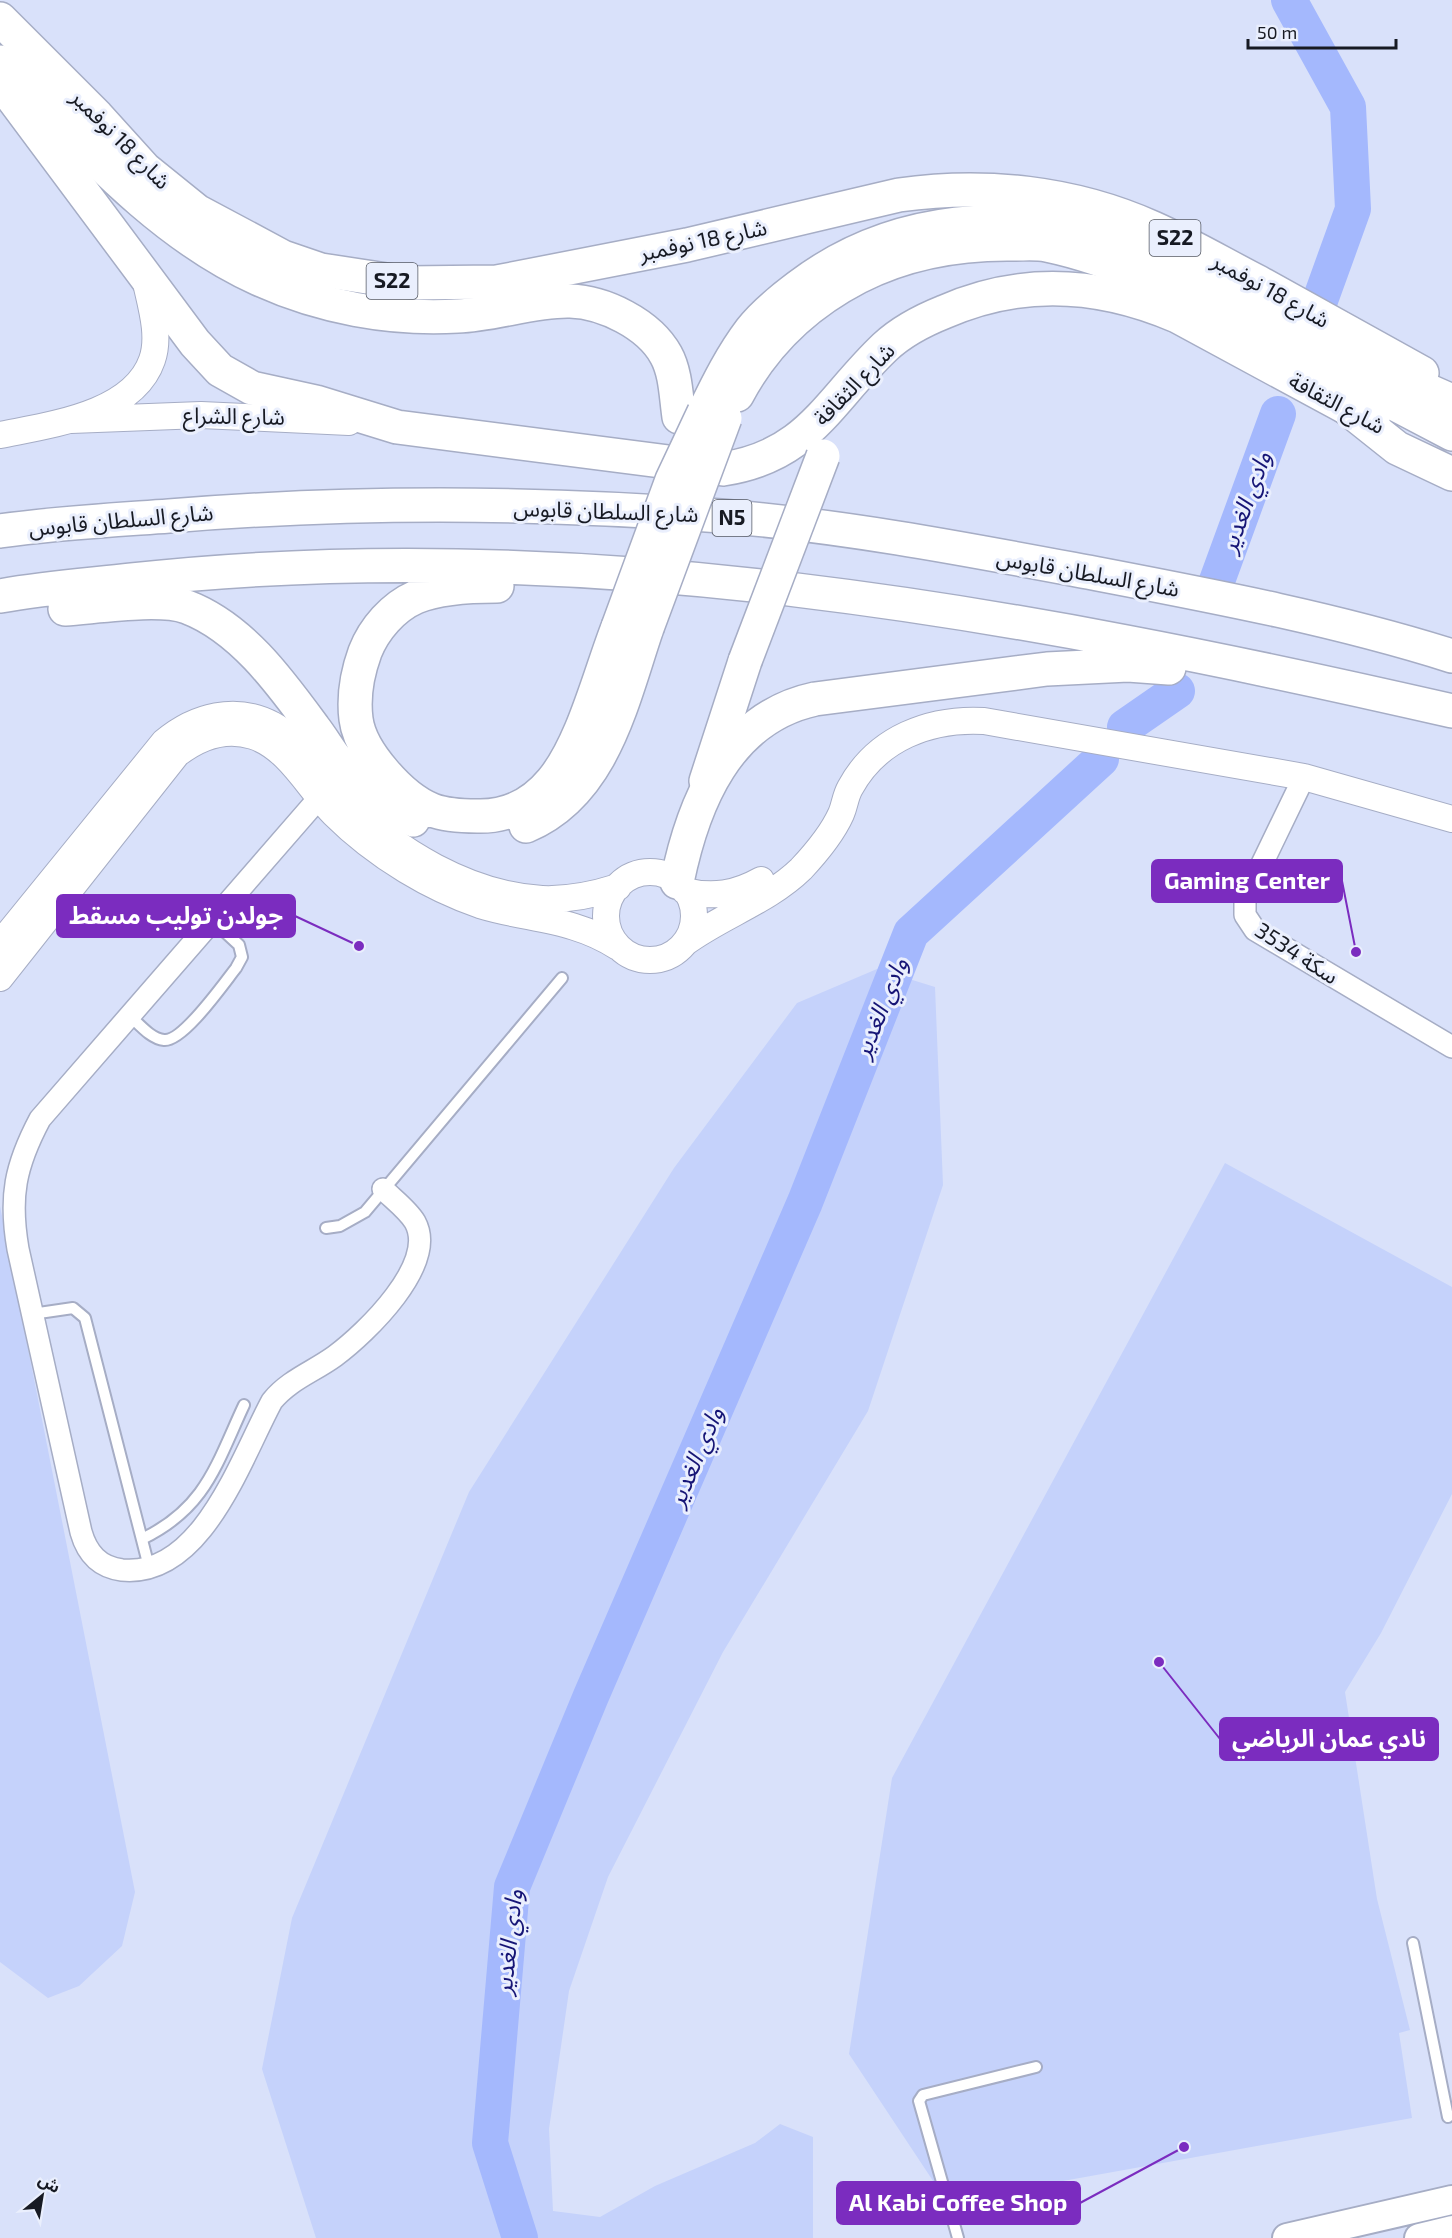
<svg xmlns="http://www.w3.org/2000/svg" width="1452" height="2238" viewBox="0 0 1452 2238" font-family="'Exo 2','Noto Sans Arabic',sans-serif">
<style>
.green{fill:#c5d2fb}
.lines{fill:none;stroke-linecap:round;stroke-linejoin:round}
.river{stroke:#a4b8fd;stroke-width:36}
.service-casing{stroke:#a6adc5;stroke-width:14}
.minor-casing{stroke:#a6adc5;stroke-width:24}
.tertiary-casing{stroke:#a6adc5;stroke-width:28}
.secondary-casing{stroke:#a6adc5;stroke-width:32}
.primary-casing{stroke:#a6adc5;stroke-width:36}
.trunk-casing{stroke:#a6adc5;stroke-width:36}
.service{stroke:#fff;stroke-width:10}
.minor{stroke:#fff;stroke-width:21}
.tertiary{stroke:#fff;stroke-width:26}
.secondary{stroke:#fff;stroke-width:28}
.primary{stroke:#fff;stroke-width:33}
.trunk{stroke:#fff;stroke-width:33}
.primary-bridge-casing{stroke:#a6adc5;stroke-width:36;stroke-linecap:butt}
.trunk-bridge-casing{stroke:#a6adc5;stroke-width:36;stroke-linecap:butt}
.primary-bridge{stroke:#fff;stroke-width:33}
.trunk-bridge{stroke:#fff;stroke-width:33}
.labels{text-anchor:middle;stroke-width:6;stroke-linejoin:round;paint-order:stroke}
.shield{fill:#eaeffd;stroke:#565a64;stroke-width:1.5}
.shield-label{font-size:21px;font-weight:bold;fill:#171a23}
.street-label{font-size:22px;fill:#171a23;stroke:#eaeffd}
.water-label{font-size:24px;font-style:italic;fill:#161576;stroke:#eaeffd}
.leader{fill:none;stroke:#7b2cbf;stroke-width:2}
.callout-dot{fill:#7b2cbf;stroke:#eaeffd;stroke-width:2}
.callout{fill:#7b2cbf;stroke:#7b2cbf;stroke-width:2}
.callout-label{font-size:24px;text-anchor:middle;font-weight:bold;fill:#fff}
</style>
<rect width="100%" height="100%" fill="#d9e1fa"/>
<path class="green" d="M877,969L935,987L943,1185L868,1411L723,1652L608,1877L569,1991L549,2129L553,2211L600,2217L655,2186L755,2143L780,2124L813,2137V2238H316L262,2069L292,1918L469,1492L674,1168L797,1003Z
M1225,1163L1452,1287V1494L1381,1633L1345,1692L1377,1899L1410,2030L1399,2033L1412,2118L947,2202L849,2054L892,1778Z
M0,1206L135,1892L122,1946L79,1986L48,1998L0,1962Z"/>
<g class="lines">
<path class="river" d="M1289,0L1348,107L1353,209L1318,306
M1214,589L1278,414
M1125,727L1177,691
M520,2238L490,2143L512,1887L591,1696L805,1202L911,933L1101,759"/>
<g class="service-casing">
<path id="service" d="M130,1016C139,1024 151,1039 164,1040C183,1042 224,983 236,968L242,957L239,945L213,921
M326,1228L340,1226L365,1212L562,978
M32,1314L73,1308L85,1318L149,1567
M142,1539C206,1508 216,1465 244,1405
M1413,1943L1448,2117
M958,2238L919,2101L923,2095L1036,2067"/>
</g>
<g class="minor-casing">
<path id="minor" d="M1304,777L1245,899V915L1255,930L1452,1047
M319,798L40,1119C15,1166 9,1197 18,1249L81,1532C87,1553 99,1567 122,1570C202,1578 241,1458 272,1401C289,1380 313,1372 335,1356C366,1333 438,1264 415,1222C408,1210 393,1199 383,1189"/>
</g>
<g class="tertiary-casing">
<path id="tertiary" d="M71,420L201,415L349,422
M0,435C48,425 133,415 152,360C161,335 150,303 145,278
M606 916a44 44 0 1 1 88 0a44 44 0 1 1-88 0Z
M685,891C713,898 736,894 761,880
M686,942C723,915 768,901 801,869C816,853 832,834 841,814C845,805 845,797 850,788C877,738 930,718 984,721L1304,777L1452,819
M0,944L164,742C195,716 236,705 273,725C304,742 322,776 346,800C395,851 470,895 542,899C568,900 593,895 618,887
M0,978L177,754C199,737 225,727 253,736C289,748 308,788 334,814C355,835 380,854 406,870C429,884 454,896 480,905C529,920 573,918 618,947"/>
</g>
<g class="secondary-casing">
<path id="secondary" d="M1287,2238L1452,2200
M1419,2238L1452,2230"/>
</g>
<g class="primary-casing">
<path id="primary" d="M0,19L97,116L145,169L197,211L283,257L321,270L406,283L497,282L687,245L899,195C985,183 1073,192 1153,228C1189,244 1223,264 1258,282C1313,312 1367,343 1422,373
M0,81L195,343L220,370L252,388L316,402L397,427L723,469C809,456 828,401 885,347C901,332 924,320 944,312C1021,278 1100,283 1177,316L1373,422
M706,781L745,661"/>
</g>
<g class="trunk-casing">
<path id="trunk" d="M0,62C79,141 155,232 259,279C320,307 390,320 458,316C495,315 533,300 570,301C604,302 649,324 666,355C676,373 676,397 679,417
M737,395C764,344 806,304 858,277C907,252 960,243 1015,244C1025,244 1037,243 1047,245C1123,261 1191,298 1259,333C1324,367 1388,400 1452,434
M1348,409L1397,448L1452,474
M704,412C718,383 732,355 751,330C764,313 782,299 798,287C892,215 1016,206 1126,243C1167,256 1206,279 1244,299C1313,335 1381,371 1452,401
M0,531C56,523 113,520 169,516C352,501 538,502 721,516C846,526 970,550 1093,573C1213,596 1335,619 1452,656
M497,586C471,586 440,587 416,597C393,607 374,629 365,652C357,674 353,695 356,719C360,752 402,798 432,810C445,815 463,816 477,816C507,817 533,804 552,781C583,744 600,673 618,627
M0,596C43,588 88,585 132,580C576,531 1020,612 1452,711
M65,609C96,607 159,597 187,607C242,628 281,683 314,728C325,742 334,760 347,772C366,792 390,807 413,820
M526,826C604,793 622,701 647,628
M677,882C693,803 727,718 815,699L1047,669L1128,665L1169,668"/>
</g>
<use href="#service" class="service"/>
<use href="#minor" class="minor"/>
<use href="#tertiary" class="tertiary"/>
<use href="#secondary" class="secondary"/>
<use href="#primary" class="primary"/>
<use href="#trunk" class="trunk"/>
<g class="primary-bridge-casing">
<path id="primary-bridge" d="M745,661L823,456"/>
</g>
<g class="trunk-bridge-casing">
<path id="trunk-bridge" d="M618,627L672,480L704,412
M647,628L725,418"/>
</g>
<use href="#primary-bridge" class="primary-bridge"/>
<use href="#trunk-bridge" class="trunk-bridge"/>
</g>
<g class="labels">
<g class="shield">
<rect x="1149.5" y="220" width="51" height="36" rx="4.5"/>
<rect x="366.5" y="263" width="51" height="36" rx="4.5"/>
<rect x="712.5" y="500" width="39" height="36" rx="4.5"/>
</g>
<g class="shield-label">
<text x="1175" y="245">S22</text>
<text x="392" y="288">S22</text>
<text x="732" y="525">N5</text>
</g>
<g class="street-label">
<text transform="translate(121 139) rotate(45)" y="8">شارع 18 نوفمبر</text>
<text transform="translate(703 240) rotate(-12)" y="8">شارع 18 نوفمبر</text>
<text transform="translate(1271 290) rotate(29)" y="8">شارع 18 نوفمبر</text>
<text transform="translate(854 384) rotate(-46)" y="8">شارع الثقافة</text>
<text transform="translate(1337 403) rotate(28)" y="8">شارع الثقافة</text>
<text transform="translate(234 416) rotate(1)" y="8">شارع الشراع</text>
<text transform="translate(606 511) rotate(2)" y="8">شارع السلطان قابوس</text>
<text transform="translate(121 520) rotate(-5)" y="8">شارع السلطان قابوس</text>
<text transform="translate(1088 573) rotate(10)" y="8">شارع السلطان قابوس</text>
<text transform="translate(1297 953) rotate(33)" y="8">سكة 3534</text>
</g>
<g class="water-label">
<text transform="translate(1246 502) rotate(-70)" y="8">وادي الغدير</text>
<text transform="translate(881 1008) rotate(-68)" y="8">وادي الغدير</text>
<text transform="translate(696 1457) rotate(-67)" y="8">وادي الغدير</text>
<text transform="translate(509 1942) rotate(-84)" y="8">وادي الغدير</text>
</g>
</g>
<path class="leader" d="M1356 952L1342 881M359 946L295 916M1159 1662L1220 1739M1184 2147L1080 2203"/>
<g class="callout-dot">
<circle cx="1356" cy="952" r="6"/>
<circle cx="359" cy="946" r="6"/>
<circle cx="1159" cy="1662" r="6"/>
<circle cx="1184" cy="2147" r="6"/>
</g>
<g class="callout">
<rect x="1152" y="860" width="190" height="42" rx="6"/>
<rect x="57" y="895" width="238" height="42" rx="6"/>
<rect x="1220" y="1718" width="218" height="42" rx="6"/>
<rect x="837" y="2182" width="243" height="42" rx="6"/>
</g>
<g class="callout-label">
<text x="1247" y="889">Gaming Center</text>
<text x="176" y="924">جولدن توليب مسقط</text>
<text x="1329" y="1747">نادي عمان الرياضي</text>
<text x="958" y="2211">Al Kabi Coffee Shop</text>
</g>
<g transform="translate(42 2196) rotate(30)" stroke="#eaeffd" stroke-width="4.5" paint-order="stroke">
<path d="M0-4.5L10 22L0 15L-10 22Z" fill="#171a23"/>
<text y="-9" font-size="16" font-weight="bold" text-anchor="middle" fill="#171a23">ش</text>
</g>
<path d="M1248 39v9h148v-9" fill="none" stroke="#171a23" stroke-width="3"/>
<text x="1257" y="39" font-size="18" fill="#171a23" stroke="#eaeffd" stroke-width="4.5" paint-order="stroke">50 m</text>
</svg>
